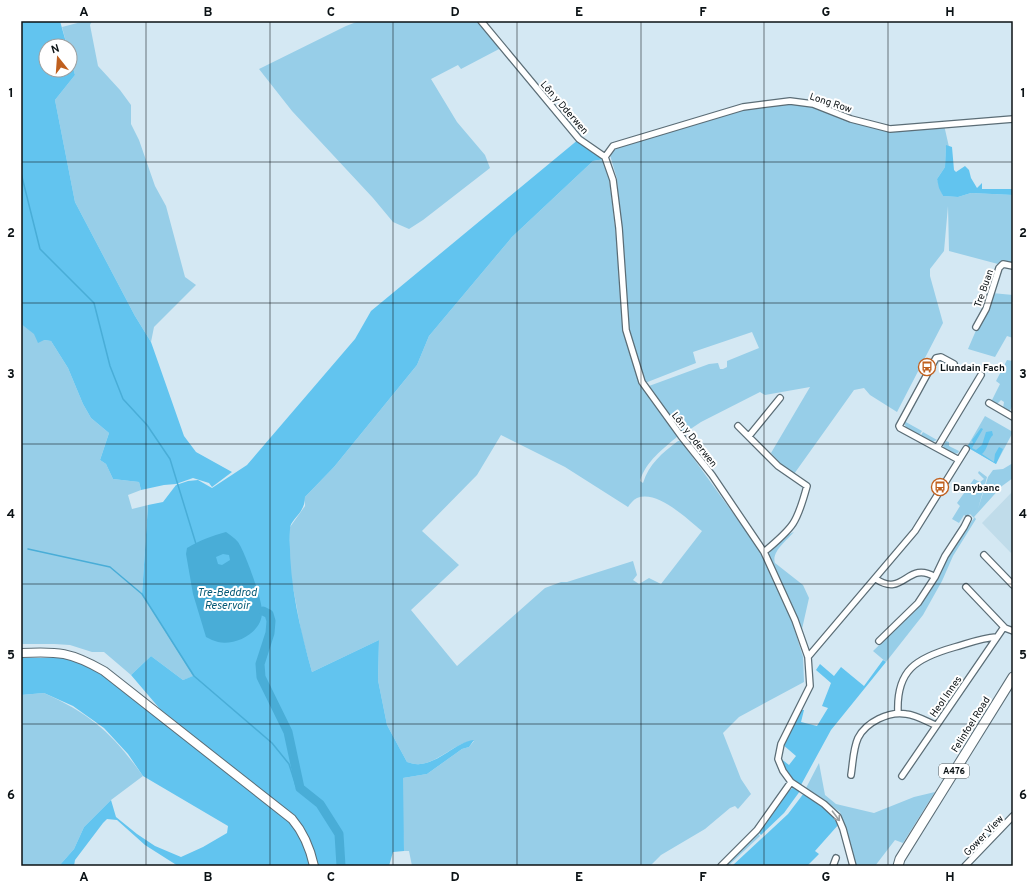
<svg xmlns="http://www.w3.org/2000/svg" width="1034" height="887" viewBox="0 0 1034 887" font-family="Overpass,sans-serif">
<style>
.built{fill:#c0dcea}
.green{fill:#97cee8;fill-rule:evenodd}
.forest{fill:#62c4ef}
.water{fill:#49add7;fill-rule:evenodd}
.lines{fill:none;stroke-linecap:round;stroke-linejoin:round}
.stream{stroke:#49add7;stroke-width:1.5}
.river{stroke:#49add7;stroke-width:9}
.minor-casing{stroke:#5b6d76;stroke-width:8}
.secondary-casing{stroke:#5b6d76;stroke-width:10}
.primary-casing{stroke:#5b6d76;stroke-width:11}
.minor{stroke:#fff;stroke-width:5.5}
.secondary{stroke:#fff;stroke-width:8}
.primary{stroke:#fff;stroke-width:9}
.oneway{stroke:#9da0a1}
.grid{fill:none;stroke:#0b1215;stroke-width:1;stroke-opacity:0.55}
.labels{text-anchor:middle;stroke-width:4;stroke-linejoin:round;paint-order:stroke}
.shield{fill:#fff;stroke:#54595b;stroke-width:1}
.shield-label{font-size:9px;font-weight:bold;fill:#0b1215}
.street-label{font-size:10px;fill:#0b1215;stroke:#fff}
.poi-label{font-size:10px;font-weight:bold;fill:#0b1215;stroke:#fff;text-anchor:start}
.water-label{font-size:11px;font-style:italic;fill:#075a77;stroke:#fff}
.neatline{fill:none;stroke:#0b1215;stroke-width:1.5}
.grid-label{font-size:13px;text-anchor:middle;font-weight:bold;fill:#0b1215}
</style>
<rect width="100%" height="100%" fill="#d4e8f3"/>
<path class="built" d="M1013,491V551L1011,553L982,523Z"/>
<path class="green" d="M85,21H92L90,25L98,66L120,90L131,105V124L139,140L155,186L166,206L185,277L196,285L154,327L151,342L135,316L75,202L55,100L75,75L70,57V46H67L62,27Z
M359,21H479L501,48L461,69L458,65L431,79L457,122L485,155L490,168L423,220L409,229L393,222L373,198L292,111L259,69L346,26Z
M790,101L813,104L890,129L944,125L949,147L946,146L945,167L937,179L943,196L958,197L971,193L1013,195V263L1002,261L998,264L949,251L948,206L944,251L930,269V276L943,323L897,412L870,395L864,388L854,390L794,474L782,465L771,453L810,387L765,395L760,392L701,422L683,434L649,386L709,364L718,363L720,369H723L727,367V361L759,348L752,332L693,352L696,363L645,383L629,329L617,179L610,155L614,148L714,115Z
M604,159L609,178L612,202L622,284L623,332L640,384L678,436C663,449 646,461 640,481L643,483C649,464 662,453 678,441H681L761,552L770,574L792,621L803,657L804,682L739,717L723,733L741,779L751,794L738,809L735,806L730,808L705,829L661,855L650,866H412L409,851H404L401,796L403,778L427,774L462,749L469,747L474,741C457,741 438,763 420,764C416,765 411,763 407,762L387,725L378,680L379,640L312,672L302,636L290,571V527L305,506V497L334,467L417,365L429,336L512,237L593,161ZM501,435L565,467L628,507C630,504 633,500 637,498C658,490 687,519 702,531L661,584L649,578L639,584L633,580L637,575L633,561L567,582H561L545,588L457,666L411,610L459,565L422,531L477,475Z
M992,293L1013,295V338L1007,336L995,357L968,349Z
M21,324L44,340L51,341L68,368L83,404L91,418L109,433L100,460L106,464L113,479L139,482L141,490L128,495L132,509L148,505L142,594L194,676L183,680L151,656L131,675L104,652H92L70,645L54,644H21Z
M1007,360L1013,361V405L1009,412L1003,408L1004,402L1001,400L996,405L991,402L1000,384L996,381Z
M985,416L1013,432L996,464L967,447Z
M904,421L922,431L920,434H917L906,428Z
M923,432L937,440L932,442L921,435Z
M946,441L949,442V446L959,451L958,453C952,455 946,451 943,446Z
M1013,463V478L1002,486L974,517L976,519L953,556L942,581L923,615L886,662L873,651L916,610L938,578L948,556L974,518L970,514L967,517L964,515L959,523L952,519L960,506L957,503L974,479L980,482L984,479L978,473L979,471L987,477L978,509L988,477L993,470L1003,469Z
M794,532C787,540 771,552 775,563L803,585L809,598L802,629L768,557C771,546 785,536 794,532Z
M44,693C92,715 112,733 143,776L111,800L84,827L74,849L59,866H21V695Z
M819,763L825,795L836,804L874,813L914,797L935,792L903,843L895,840L875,866H856L840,812L806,788Z
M758,833L760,836L728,866H725Z"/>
<path class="forest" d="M21,21H60L67,46H46V70H70V57L75,75L55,100L75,202L135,316L151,342L184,436L196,452L232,472L212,487L209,483L193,478L176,484L164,485L141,490L139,482L113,479L106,464L100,460L109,433L91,418L83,404L68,368L51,341L44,340L38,343L34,334L21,324Z
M579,139L604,159L593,161L512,237L429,336L417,365L334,467L305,497C305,514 290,519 290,529C288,578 299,625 312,672L379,640L378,680L387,725L407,762C411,763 416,765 420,764C439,763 456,742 474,740L469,747L462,749L427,774L403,778L404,851L393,852L389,866H178L145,845L117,820L107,819L103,823L75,860L74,866H59L74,849L84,827L111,800L116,817L137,834L155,846L181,857L203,847L227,833L228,826L143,776L128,754L104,728L73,706L44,693L21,695V658H56L73,656L89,662L292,819L310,850L309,837L297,819L160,709L131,675L151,656L183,680L193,676L142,594L148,505L163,502L176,485L188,481L198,480L212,488L247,465L355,339L371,311Z
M946,145L952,147L954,170L956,172L965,166L969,170L971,178L977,188L982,183V189H1013V195L971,193L958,197L943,196L939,188L937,179L945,167Z
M981,428L983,429L972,448L976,450L982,445L986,432L992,431L993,435C988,439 988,449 982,454L994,462L995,454L999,447L1003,449L996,464L967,447L969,444L973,443L972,440Z
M883,660L886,662L831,730L801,785L798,784L784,770L780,758L789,765L796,756L782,744L801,710H804L801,722L817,726L828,708L822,706L831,683L816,670L820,664L834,676L841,667L864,686Z
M794,787L800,791L784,813L761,835L759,833C767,823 786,791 794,787Z
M804,793L827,808L839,824L815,851L819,854L807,866H732L788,814Z"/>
<path class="water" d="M226,532C230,535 235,538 238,542C245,552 262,599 262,611C263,632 236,646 218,642C214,641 210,639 206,637L193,594L186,554L187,548C200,540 212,536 226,532ZM223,554L229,555L230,560L222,565L218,564L216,557Z"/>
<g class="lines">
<path class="stream" d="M21,173L40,249L94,303L110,366L123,399L147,425L170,459L196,544
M28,549L110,567L142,594L194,676L272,743L289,764L296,786
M299,788H300
M341,865L367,866"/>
<path class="river" d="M263,611L269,614L271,621L270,633L260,664L261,677L288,732L300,788L320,804L339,834L341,866"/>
<g class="minor-casing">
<path id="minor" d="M481,21L579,139L605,157L613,180L619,228L626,330L642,382L681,436L712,475L764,552L795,620L808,657L810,686L781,744L778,759L783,771L791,782L824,804L838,817L843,829L853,866
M605,157L613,146L743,107L790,101L813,104L851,119L890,129L1013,119
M976,327L986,309L999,268L1003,264L1013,266
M954,364L941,357L936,358L899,426L900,428L959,460
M989,403L1013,417
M738,426L778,466L807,486C797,523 794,527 764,552
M749,436L780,398
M937,448L981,375
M984,555L1013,585
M876,579C904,598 907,560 935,577
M966,587L1005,628L1013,631
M879,641L918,603L935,577L945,556L964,527L968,519
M808,657L915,531L966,449
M898,713C896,670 916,658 955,647C969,643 982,638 996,637
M851,775C853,763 853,749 858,738C866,722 889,711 906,714C916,715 926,721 935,725
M902,776L1004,627
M721,866L757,830L791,782
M833,866L836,858
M965,866L1013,816"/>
</g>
<g class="secondary-casing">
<path id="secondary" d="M21,653C58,651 71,652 104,671L292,819C304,833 310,848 314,866"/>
</g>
<g class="primary-casing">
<path id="primary" d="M898,866L900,859L1013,677"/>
</g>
<use href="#minor" class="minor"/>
<use href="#secondary" class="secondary"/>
<use href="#primary" class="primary"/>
</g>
<defs><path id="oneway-shaft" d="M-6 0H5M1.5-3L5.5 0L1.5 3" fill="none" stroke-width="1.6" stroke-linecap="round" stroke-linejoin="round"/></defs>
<use class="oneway" href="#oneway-shaft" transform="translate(836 816) rotate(53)"/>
<path class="grid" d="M146,21V866M270,21V866M393,21V866M517,21V866M641,21V866M764,21V866M888,21V866M21,162H1013M21,303H1013M21,444H1013M21,584H1013M21,724H1013"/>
<defs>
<g id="bus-ring" transform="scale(0.9)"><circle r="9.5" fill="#fff" stroke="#c0601f" stroke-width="1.5"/><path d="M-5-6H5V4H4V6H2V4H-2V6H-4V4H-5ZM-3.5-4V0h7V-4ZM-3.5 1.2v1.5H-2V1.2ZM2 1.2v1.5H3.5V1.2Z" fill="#c0601f"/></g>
</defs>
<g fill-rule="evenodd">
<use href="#bus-ring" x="927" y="367"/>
<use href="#bus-ring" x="940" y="487"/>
</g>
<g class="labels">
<rect class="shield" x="939" y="764" width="30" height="14" rx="3"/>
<g class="shield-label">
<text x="954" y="774">A476</text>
</g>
<g class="street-label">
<text transform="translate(831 102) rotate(18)" y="4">Long Row</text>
<text transform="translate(565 107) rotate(49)" y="4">Lôn y Dderwen</text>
<text transform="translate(983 288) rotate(-71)" y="4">Tre Buan</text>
<text transform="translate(695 439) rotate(52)" y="4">Lôn y Dderwen</text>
<text transform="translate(945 696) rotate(-55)" y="4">Heol Innes</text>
<text transform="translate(970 724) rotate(-58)" y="4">Felinfoel Road</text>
<text transform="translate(983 835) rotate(-46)" y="4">Gower View</text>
</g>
<g class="poi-label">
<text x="940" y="371">Llundain Fach</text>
<text x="953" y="491">Danybanc</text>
</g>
<g class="water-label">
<text x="227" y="596">Tre-Beddrod<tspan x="227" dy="13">Reservoir</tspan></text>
</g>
</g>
<rect width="1034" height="887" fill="none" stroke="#ffffff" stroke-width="44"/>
<g transform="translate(58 58) rotate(343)"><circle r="19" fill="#ffffff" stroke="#9da0a1"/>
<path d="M0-3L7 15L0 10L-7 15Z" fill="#c0601f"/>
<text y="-6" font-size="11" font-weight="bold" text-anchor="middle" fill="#0b1215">N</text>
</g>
<rect x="22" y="22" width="990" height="843" class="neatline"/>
<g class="grid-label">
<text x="84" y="16">A</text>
<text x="208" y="16">B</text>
<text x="331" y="16">C</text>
<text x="455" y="16">D</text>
<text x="579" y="16">E</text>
<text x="703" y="16">F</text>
<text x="826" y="16">G</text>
<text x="950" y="16">H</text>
<text x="11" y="97">1</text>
<text x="1023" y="97">1</text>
<text x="11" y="237">2</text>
<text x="1023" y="237">2</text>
<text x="11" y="378">3</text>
<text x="1023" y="378">3</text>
<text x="11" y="518">4</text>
<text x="1023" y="518">4</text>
<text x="11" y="659">5</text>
<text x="1023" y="659">5</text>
<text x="11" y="799">6</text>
<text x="1023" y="799">6</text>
<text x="84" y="881">A</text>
<text x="208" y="881">B</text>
<text x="331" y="881">C</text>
<text x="455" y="881">D</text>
<text x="579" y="881">E</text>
<text x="703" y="881">F</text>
<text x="826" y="881">G</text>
<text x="950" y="881">H</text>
</g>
</svg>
